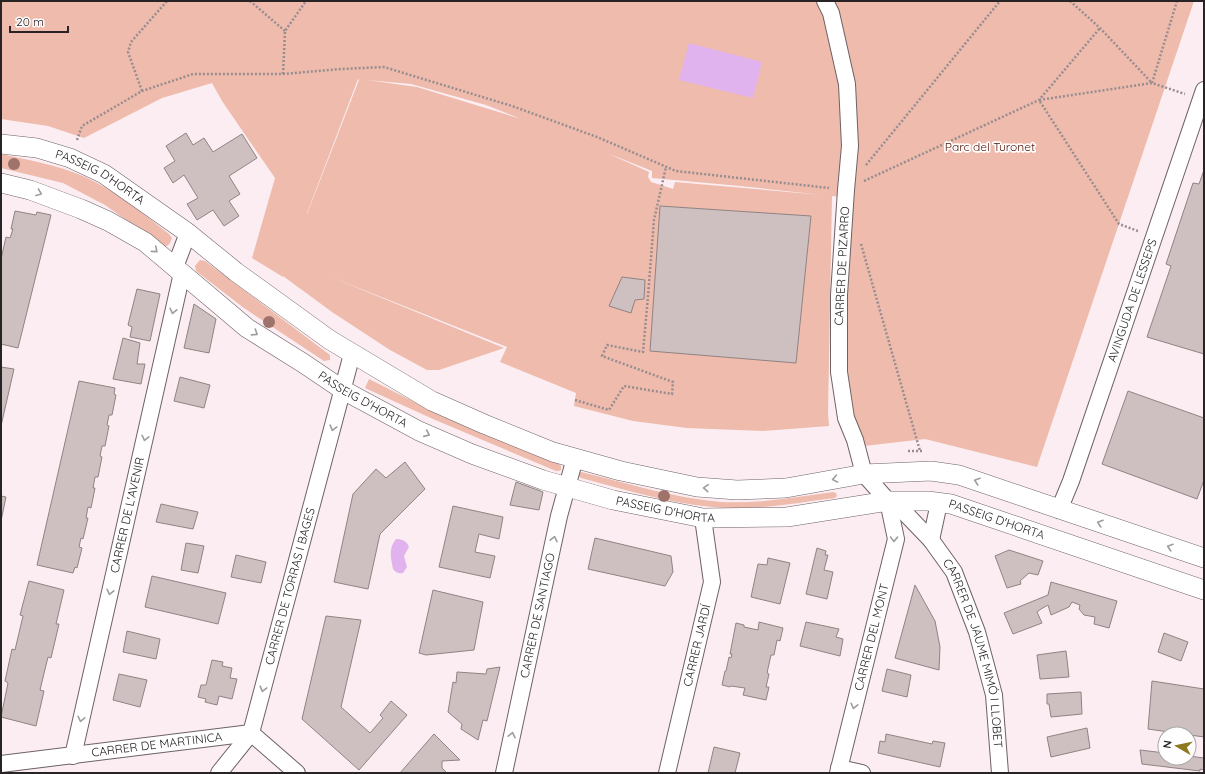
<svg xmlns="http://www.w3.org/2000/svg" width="1205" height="774" viewBox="0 0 1205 774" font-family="Quicksand,sans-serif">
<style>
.green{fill:#eebbac;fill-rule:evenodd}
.water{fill:#e1b3ee}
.building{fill:#cec0c0;stroke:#908383}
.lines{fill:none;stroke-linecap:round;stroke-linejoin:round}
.minor-casing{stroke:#6e6266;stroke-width:18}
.tertiary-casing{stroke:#6e6266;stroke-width:20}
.path{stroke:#978d90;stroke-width:2.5;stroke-dasharray:2 2;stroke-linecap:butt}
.minor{stroke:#fff;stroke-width:16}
.tertiary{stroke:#fff;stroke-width:19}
.tree{fill:#9e736c}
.oneway{stroke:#9e9c9d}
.labels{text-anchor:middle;stroke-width:3.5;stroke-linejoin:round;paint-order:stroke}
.park-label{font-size:12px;fill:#511000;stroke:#fefefe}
.street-label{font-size:12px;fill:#282325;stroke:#fefefe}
</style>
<rect width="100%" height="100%" fill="#fbedf1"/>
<path class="green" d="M1,1H1194L1037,467L925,439L864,446L849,403L846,320L853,198L832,196L828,413L829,426L763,431L687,428L633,421L574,406L576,393L500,362L507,347L326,275L504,348L439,370H427L390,350L332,312L283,276V277L252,258L275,178L222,101L212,83L162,98L84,138L48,126L1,119ZM358,79L359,80L307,214V213ZM367,80L411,84L486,105L521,119L417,87ZM607,153L652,171V178L740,186L823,195L675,182L673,189L651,182L648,177L649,172Z
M1,154C29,160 57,165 83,176C115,190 142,213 169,234L172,238L170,243L167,246H163L105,205L63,183L1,168Z
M200,260L205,261L330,355V360L324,361L244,308L196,271L195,266Z
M369,379L436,413L559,464L561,466V470L559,471H556L433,419L365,388Z
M581,472C627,483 674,498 721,502C758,504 797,497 833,492L836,493L837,496L835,498C801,502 767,509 732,508C681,507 630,491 581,478L578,475L579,473Z"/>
<path class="water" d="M689,43L762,62L753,98L679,80Z
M396,539C402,539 407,541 409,547L404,556L407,567L403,573C399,574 396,573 393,569C391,558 388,549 396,539Z"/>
<path class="building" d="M186,133L193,145L204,138L213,152L242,134L257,158L229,176L240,194L229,201L239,216L224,226L213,210L197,220L187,204L198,198L184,175L173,183L164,168L175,161L166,146Z
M1204,170V354L1147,337L1171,266L1166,264L1193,183L1199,184Z
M660,206L811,216L796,363L650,351Z
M15,211L36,215L37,212L51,215L18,348L1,344V259L6,237L10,238L13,229H11Z
M622,277L645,280L644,299L635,300L631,313L609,306Z
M137,289L160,294L150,341L130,337L132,327L128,325Z
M194,304L216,319L209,353L184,348Z
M123,338L140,343L137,364H145L141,384L113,379Z
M1,367L14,369L1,426Z
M180,377L210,385L204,408L174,401Z
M79,381L115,388L114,394L116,395L112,415H109L107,425L109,426L105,446H102L100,456L102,457L98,477H95L93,488H95L91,508L88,507L86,518H88L83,539L81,538L79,547L82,548L77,568L75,567L73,573L37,565Z
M1128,391L1204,418V480L1197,499L1102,464Z
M405,462L425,489L380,534L368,589L334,582L353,494L376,469L386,478Z
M516,482L543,492L539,510L510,505Z
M1,496L6,497L1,521Z
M161,504L198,512L193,529L156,522Z
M453,506L503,517L499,539L479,534L475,552L495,556L490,578L439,567Z
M595,538L671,556L673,572L665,586L588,569Z
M186,543L204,546L198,573L181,570Z
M817,548L826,551L825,555H828L824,570L833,572L827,599L806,594Z
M1009,550L1043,561L1038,575L1029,573L1020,581L1021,584L1007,588L995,556Z
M236,555L266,562L261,583L231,577Z
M768,558L790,563L780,604L751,597L758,564L767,565Z
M152,576L226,593L218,624L145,607Z
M29,581L64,590L56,624H59L51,658L48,657L40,690L44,691L36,726L1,717L8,683L5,681L12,649L15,650L23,616L20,615Z
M1051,582L1117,601L1109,628L1094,624L1095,617L1084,615L1079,609L1080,605L1072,602L1069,607L1051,615L1048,605L1041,609L1037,612L1042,623L1013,634L1004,613L1048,595Z
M915,585L935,621L940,647L939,670L895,658Z
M433,590L483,602L474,650L426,655L419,653Z
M326,616L361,620L341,707L370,733L383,718L380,715L391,701L407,715L359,770L302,719Z
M759,622L783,628L780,641L777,640L774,655H771L767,673L769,674L766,687H769L766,700L743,695L745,688L731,686L730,687L722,685L725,671H726L729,657L731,658L732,654H730L736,623L744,625V627L758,630Z
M806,622L839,629L836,637L843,639L840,656L800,646Z
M127,631L160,639L156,659L123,652Z
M1164,633L1188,642L1181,661L1158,652Z
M1066,651L1069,677L1040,679L1037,655Z
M212,660L223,662L222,666L232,668L230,678L237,679L232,699L219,696L217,705L205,702L206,699L198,697L201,685H206Z
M500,667L487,721L483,720L478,740L461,729L462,724L448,712L453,682L456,683L457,672L486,674L487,669Z
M887,669L911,675L907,697L882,691Z
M119,674L147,680L140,707L113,700Z
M1152,681L1204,689V737L1148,729Z
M1081,692L1082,714L1051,717L1049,704H1047V694Z
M1087,728L1090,748L1051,757L1047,737Z
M434,734L460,760L442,761V768L447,773H400Z
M886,734L932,744L933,741L945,743L940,767L878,753L880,741L885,742Z
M714,747L740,753L735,773H708Z
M1140,750L1165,753V758H1189V756L1204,758V770L1200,769V771L1142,764Z"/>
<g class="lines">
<g class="minor-casing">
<g id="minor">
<path id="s1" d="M825,1L831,13L847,84L850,146L846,190L839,295V372L846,418L855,440L864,474L888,501L905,513L931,540L954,572L977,632L994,695L1000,773"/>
<path d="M175,267L188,233"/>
<path id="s2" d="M1059,510L1071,481L1204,90"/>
<path d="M931,540L939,503"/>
<path id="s3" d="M73,756L182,273"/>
<path id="s4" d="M1,764L251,733L297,773"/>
<path d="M839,768L862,773"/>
<path id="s5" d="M219,773L251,733L352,354"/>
<path id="s6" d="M504,773L559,516L575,458"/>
<path id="s7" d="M667,773L712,582L703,518"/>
<path id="s8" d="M838,773L896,539L888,501"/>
</g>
</g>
<g class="tertiary-casing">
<g id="tertiary">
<path id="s9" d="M1,144L37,148L70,158L104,174L188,233L236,272L330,340L432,401L484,424L553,452L621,471L697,487L737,490L786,488L864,474L931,471L959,475L1204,558"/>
<path id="s10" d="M1,183L30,190L81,209L108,221L145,242L247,328L303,363L343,390L419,431L472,454L543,480L613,500L703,518L787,517L888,501H928L951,504L1204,590"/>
</g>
</g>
<path class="path" d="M250,1L285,31
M1070,1L1100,28L1152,83
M283,74L285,31L306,1
M1152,83L1177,1
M142,91L128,52L131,42L167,1
M77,140L82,126L142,91L193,74H283L341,69L384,67L512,106L597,137L676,171L829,188
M866,165L1000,1
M864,181L1039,100L1100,28
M1138,231L1119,224L1039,100L1152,83L1185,94
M861,244L920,451
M575,400L609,410L624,386L672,394L673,382L602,356L607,345L643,352L648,296L654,220L666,167
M908,451H923"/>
<use href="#minor" class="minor"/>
<use href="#tertiary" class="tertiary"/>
</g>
<g class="tree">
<circle cx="14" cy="164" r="6"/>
<circle cx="269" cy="322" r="6"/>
<circle cx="664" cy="496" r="6"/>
</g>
<defs><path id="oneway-chevron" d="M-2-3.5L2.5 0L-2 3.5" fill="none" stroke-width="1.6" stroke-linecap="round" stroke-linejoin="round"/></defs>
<g class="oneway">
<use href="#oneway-chevron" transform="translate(39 193) rotate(21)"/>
<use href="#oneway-chevron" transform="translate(155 250) rotate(40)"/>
<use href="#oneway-chevron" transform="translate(173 311) rotate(103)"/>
<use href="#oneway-chevron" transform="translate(255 333) rotate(33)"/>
<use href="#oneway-chevron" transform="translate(333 428) rotate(105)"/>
<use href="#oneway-chevron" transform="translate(427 434) rotate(24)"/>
<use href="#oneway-chevron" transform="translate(145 438) rotate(103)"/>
<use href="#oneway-chevron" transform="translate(835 479) rotate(170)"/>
<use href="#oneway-chevron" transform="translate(977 481) rotate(-161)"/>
<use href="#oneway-chevron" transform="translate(706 488) rotate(-176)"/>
<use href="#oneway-chevron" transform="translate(1100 523) rotate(-161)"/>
<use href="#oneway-chevron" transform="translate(554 539) rotate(-78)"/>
<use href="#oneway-chevron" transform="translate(894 539) rotate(92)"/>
<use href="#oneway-chevron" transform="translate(1170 547) rotate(-162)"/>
<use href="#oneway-chevron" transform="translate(110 592) rotate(103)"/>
<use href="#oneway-chevron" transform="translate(263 689) rotate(105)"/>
<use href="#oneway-chevron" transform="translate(854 706) rotate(104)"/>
<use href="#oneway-chevron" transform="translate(81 719) rotate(103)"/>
<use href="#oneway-chevron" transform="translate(512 735) rotate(-78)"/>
</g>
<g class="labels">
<g class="park-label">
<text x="990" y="151">Parc del Turonet</text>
</g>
<g class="street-label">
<text dy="4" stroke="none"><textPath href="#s9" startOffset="106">PASSEIG D'HORTA</textPath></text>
<text transform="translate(842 266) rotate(-87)" y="4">CARRER DE PIZARRO</text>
<text dy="4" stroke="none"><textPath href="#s2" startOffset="222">AVINGUDA DE LESSEPS</textPath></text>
<text dy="4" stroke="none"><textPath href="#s10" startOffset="426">PASSEIG D'HORTA</textPath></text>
<text dy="4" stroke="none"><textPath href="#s10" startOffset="750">PASSEIG D'HORTA</textPath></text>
<text dy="4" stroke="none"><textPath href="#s3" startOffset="247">CARRER DE L'AVENIR</textPath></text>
<text dy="4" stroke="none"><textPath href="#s10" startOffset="1086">PASSEIG D'HORTA</textPath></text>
<text dy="4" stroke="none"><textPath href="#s5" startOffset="203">CARRER DE TORRAS I BAGES</textPath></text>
<text dy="4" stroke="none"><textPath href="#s6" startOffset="161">CARRER DE SANTIAGO</textPath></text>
<text dy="4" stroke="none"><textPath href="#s8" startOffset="140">CARRER DEL MONT</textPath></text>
<text dy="4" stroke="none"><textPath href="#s7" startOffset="131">CARRER JARDÍ</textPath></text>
<text dy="4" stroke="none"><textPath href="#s1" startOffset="698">CARRER DE JAUME MIMÓ I LLOBET</textPath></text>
<text dy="4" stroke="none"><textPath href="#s4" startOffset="157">CARRER DE MARTINICA</textPath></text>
</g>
</g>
<rect width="1205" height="774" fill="none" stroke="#282325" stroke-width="4"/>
<g transform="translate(1177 746) rotate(279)"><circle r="19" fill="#fefefe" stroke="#a8a6a7"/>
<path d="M0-3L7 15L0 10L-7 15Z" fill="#8e791e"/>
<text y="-6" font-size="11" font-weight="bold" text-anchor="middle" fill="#282325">N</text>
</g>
<path d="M10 26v6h58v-6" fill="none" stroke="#282325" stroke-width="2"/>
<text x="16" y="26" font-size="12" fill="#282325" stroke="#fefefe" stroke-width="3" paint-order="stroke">20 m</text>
</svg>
